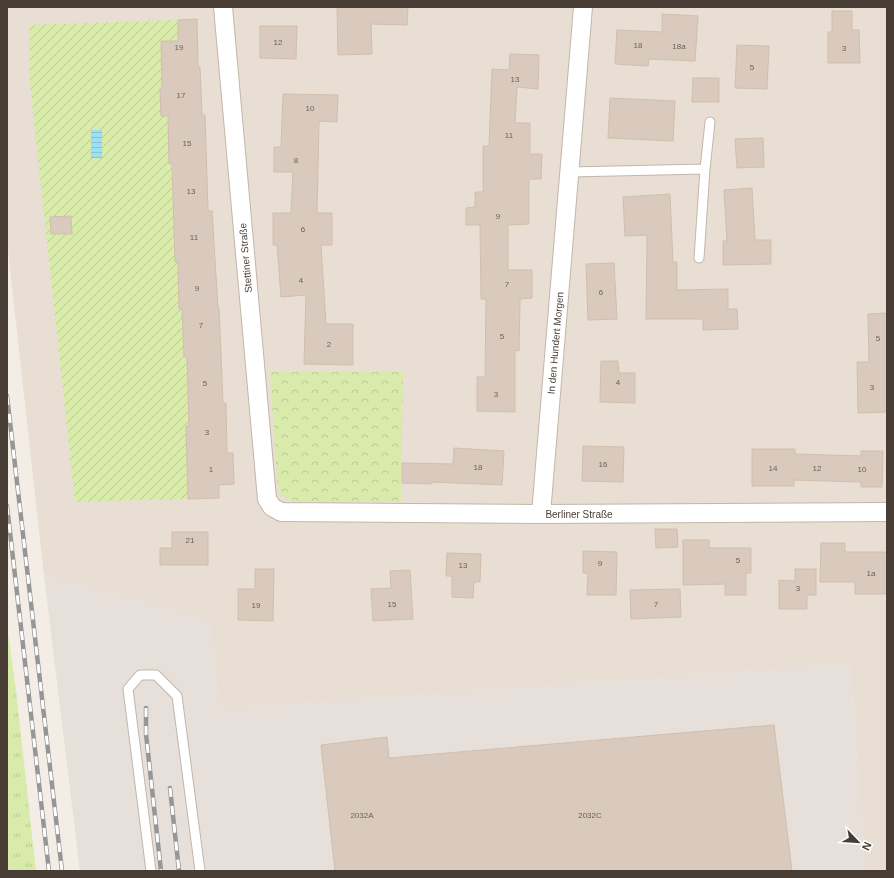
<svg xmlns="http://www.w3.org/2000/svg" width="894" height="878" viewBox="0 0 894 878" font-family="Helvetica,sans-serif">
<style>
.residential{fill:#e8ded3}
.industrial{fill:#e6dfda}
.grass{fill:url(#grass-tufts)}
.park{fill:url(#park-crowns)}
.garden{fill:url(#garden-furrows)}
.water{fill:url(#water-rules)}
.building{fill:#d9cabd;stroke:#d2beac}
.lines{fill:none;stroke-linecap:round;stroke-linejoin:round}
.service-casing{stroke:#c3b6aa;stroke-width:11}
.minor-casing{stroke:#c3b6aa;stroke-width:20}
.service{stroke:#fff;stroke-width:9}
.minor{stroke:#fff;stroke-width:18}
.rail-casing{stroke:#969696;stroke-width:4.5}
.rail{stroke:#fff;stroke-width:3;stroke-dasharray:9;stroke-linecap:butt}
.labels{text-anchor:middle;stroke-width:4;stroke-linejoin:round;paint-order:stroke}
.number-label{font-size:8px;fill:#6c6056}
.street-label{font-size:10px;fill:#473d34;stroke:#fff}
</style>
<defs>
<pattern id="grass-tufts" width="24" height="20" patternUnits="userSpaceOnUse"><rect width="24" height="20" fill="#d8ebab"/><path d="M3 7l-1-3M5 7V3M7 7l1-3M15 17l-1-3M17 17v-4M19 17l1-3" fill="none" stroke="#bbca94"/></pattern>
<pattern id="park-crowns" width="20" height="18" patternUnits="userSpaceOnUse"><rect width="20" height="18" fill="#d8ebab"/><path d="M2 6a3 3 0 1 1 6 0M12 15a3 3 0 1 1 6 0" fill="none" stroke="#bbca94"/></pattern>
<pattern id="garden-furrows" width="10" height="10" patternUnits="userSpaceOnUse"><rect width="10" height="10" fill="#d8ebab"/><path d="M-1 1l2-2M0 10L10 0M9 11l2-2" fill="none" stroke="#bbca94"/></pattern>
<pattern id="water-rules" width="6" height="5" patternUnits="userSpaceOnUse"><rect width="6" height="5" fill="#9ddff5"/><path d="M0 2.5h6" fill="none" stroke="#89c0d3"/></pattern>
</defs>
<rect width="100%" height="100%" fill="#f4ede5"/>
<path class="residential" d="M7,7H887V871H865L850,664L219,709L210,621L44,575L7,241Z"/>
<path class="industrial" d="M44,575L210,621L219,709L850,664L865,871H80Z"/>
<path class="grass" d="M7,625L16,691L36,871H7Z"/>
<path class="park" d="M270,372H403L401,501L298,502L288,499L281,495L277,481Z"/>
<path class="garden" d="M178,20V41H161L162,68L181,87L160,88L161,116H182L183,137H168L169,164H177L179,309H182L184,357L203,356L187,377L188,404L207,426L186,427L188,499L75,502L30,84L29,25Z"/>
<path class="water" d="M91,130H102V158H91Z"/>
<path class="building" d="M337,7H408L407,25L371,24L372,54L338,55Z
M832,11H852V30H859L860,63H828V32H832Z
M662,14L698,16L695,61L649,59L648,66L615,64L617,30L662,32Z
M197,19L198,67H200L202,115H205L208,211H212L218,308H219L223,403H226L227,453H233L234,484L219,485V498L188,499L186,426H189L187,357H184L182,309H179L178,262H175L172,164H169L168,116H161L160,88H162L161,41H178V20Z
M260,26H297L296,59L260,58Z
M737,45L769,46L767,89L735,88Z
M510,54L539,55L538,89L517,87L515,123H530V154H542L541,179H529V224L508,225V270H532V298L520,299L519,351L515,350V412L477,411V377H485L486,299H481L480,225H466V208L475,207V192H483V146H489L492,69L509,70Z
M693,78H719V102H692Z
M283,94L338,95L337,122L319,121L317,213H332V245H321L326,324H353V365L304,364L306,295L281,297L277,245H273V213H291L293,172H274V147H281Z
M610,98L675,101L673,141L608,138Z
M763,138L764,167L737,168L735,139Z
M752,188L755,240H771V264L723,265V241H727L724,190Z
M670,194L673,262H677V290L728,289V309H737L738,329L703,330V319H646L647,235L625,236L623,197Z
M71,216L72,234H51L50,217Z
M614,263L617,319L588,320L586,264Z
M887,313V412L858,413L857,362H869L868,314Z
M601,361H618L619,373H635V403L600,402Z
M583,446L624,447L623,482L582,481Z
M454,448L504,451L502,485L432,482V484L402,483V463L453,464Z
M752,449H795V454L861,456V451H883L882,487H861V482L794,480V486H752Z
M655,529H677L678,547L656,548Z
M172,532H208V565H160V548H172Z
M683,540H709V548H751V573H746V595H725V584L683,585Z
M821,543H845V552H887V594H855V582H820Z
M583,551L617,552L616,595H587L588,573H583Z
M447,553L481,554L480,582H474L473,598L452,597V576H446Z
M255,569H274L273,621L238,620V589H255Z
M795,569H816V595H807V609H779V580L795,581Z
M410,570L413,619L373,621L371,589L391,588L390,571Z
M680,589L681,617L631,619L630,590Z
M774,725L792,871H335L321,745L387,737L389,758Z"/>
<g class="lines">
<g class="service-casing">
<path id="service" d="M705,169L710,122
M569,172L705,169L699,258
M151,871L128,689L140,675H156L177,696L200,871"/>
</g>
<g class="minor-casing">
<path id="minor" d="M223,7L267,499L272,507L281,512L541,514L887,512
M541,514L583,7"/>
</g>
<use href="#service" class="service"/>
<use href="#minor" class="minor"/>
<g class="rail-casing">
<path id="rail" d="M7,396L62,871
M7,506L49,871
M146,708V734L161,871
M170,788L179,871"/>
</g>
<use href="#rail" class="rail"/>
</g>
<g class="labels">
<g class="number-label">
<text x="278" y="45">12</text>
<text x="638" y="48">18</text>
<text x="679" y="49">18a</text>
<text x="179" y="50">19</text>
<text x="844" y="51">3</text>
<text x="752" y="70">5</text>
<text x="515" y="82">13</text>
<text x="181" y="98">17</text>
<text x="310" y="111">10</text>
<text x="509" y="138">11</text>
<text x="187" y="146">15</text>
<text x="296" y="163">8</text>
<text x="191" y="194">13</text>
<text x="498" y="219">9</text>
<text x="303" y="232">6</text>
<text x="194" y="240">11</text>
<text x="301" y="283">4</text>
<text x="507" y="287">7</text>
<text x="197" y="291">9</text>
<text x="601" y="295">6</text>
<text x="201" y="328">7</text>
<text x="502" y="339">5</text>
<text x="878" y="341">5</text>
<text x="329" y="347">2</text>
<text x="618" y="385">4</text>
<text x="205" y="386">5</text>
<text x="872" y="390">3</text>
<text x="496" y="397">3</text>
<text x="207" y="435">3</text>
<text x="603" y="467">16</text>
<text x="478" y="470">18</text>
<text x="773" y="471">14</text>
<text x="817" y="471">12</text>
<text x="211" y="472">1</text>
<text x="862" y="472">10</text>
<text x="190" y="543">21</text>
<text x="738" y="563">5</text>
<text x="600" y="566">9</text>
<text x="463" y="568">13</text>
<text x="871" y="576">1a</text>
<text x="798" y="591">3</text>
<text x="392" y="607">15</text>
<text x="656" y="607">7</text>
<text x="256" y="608">19</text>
<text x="362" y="818">2032A</text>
<text x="590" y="818">2032C</text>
</g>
<g class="street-label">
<text transform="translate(245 258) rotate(-95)" y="4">Stettiner Straße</text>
<text transform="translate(555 343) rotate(-85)" y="4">In den Hundert Morgen</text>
<text x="579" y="518">Berliner Straße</text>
</g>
</g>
<rect width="894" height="878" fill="none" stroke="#473d34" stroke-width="16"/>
<g transform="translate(858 842) rotate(115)" stroke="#ffffff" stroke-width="3" paint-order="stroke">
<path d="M0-3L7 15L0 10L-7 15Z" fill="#473d34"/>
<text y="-6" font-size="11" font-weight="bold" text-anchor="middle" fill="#473d34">N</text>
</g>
</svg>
